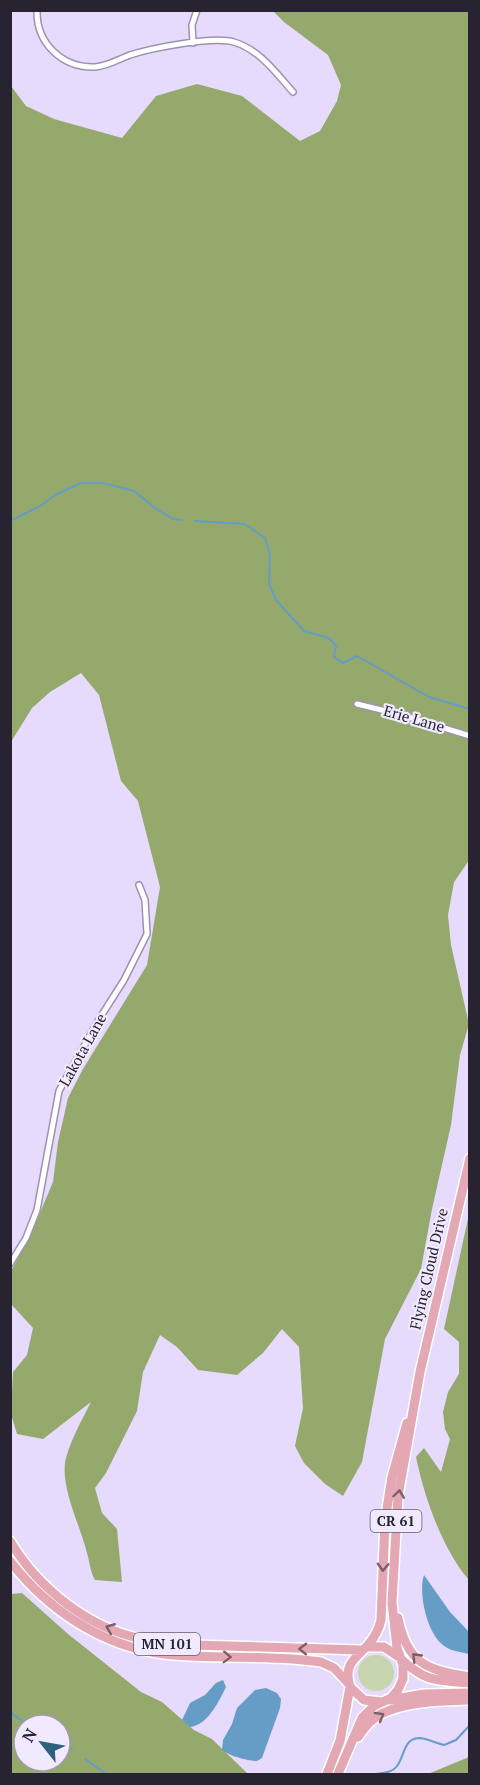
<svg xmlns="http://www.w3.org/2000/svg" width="480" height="1785" viewBox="0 0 480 1785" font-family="'PT Serif',serif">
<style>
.green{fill:#c7d5af}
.forest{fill:#95a96d;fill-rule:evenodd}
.water{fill:#669dc7}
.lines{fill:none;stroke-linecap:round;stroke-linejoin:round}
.stream{stroke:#669dc7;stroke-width:2}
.street-casing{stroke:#9d92b2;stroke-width:8}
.primary-casing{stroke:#fff;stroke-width:12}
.street{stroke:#fff;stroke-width:5}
.primary{stroke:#e3a8b4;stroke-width:9}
.oneway{stroke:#7c5f6b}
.labels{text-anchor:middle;stroke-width:4.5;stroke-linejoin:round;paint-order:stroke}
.shield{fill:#f1eaff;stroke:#645f6e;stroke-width:1.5}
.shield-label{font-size:14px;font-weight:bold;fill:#282330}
.street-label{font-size:15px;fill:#282330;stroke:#f1eaff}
</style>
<rect width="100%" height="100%" fill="#e6dafd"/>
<path class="green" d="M358 1673a18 18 0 1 1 36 0a18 18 0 1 1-36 0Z"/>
<path class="forest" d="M273,11H469L470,859L454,882L448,915L451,945L469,1024L460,1055L451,1125L432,1209L421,1269L385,1339L362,1462L343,1496L325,1484L304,1463L295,1446L303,1408L299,1347L282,1329L263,1353L237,1375L198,1370L177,1347L160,1335L143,1372L137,1411L106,1473L95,1488L102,1513L117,1529L122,1582L95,1580C90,1571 90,1563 87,1553C81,1527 59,1486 66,1458C71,1439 82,1420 91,1402L43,1439L17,1434L11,1414L13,1372L27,1355L33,1328L11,1304L10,1273L31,1234L53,1182L58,1142L68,1098L83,1069L147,965L160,887L138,801L121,781L99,695L81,673L50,692L32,708L11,742V86L26,106L54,119L122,138L156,96L197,84L242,96L300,141L320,131L337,101L341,85L328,55L284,22Z
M469,1214L470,1580H469C442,1549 424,1496 416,1457L424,1448L441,1472L450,1439L445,1429L443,1412L448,1392L459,1374V1342L444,1329Z
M22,1593L68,1634L141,1692L162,1702L194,1730L212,1739L248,1774H11V1594ZM24,1725H60V1761H24Z
M469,1757V1774H428Z"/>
<path class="water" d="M424,1575L450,1612L469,1632V1654C460,1652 450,1651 443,1645C427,1633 418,1593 424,1575Z
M223,1680L226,1687C219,1701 208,1725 190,1727L182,1720L190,1703L205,1695L216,1683Z
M266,1688L277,1693L281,1699L280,1708L262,1758L257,1761C244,1760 233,1757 222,1750L223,1740L232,1724L237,1708L255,1690Z"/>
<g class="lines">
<path class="stream" d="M10,521L40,506L57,494L81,483H103L134,491L155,508L173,519L182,520
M195,521L245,524L265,538L270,555L269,584L276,600L304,631L329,638L336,646L334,657L343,663L357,656L429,697L470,709
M10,1712L27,1725
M60,1741L72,1749
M85,1759L106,1774
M374,1774C382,1773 392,1773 397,1766C405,1756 403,1738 420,1738C428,1739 436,1743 444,1745L456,1740L470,1725"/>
<g class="street-casing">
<path id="street" d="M37,10C36,44 63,68 95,67C108,66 119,59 130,55C152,48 213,36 234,42C260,50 276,73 293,92
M193,43L192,25L197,10
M357,704L402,715L470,736
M10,1264L26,1238L37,1210L59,1091L98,1021L124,980L147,934L145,900L139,885"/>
</g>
<g class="primary-casing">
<path id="primary" d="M10,1541C38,1588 88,1628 142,1639C159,1643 176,1644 193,1645L361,1650
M10,1561C48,1610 102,1646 164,1654C216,1660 269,1654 321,1662L334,1668L349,1684
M398,1618C407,1664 427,1670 470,1677
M366,1647H384L399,1657
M401,1659C427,1683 436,1680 470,1683
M350,1687L364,1700L381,1702
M390,1700L424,1694L470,1693
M358,1737C364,1728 371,1719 381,1714C407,1701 442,1701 470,1700
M327,1774L340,1741L350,1687C343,1664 355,1659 368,1645C374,1638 379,1629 381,1620L385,1521L392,1477L407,1423
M338,1774L362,1718L374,1706L391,1698L398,1690L403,1679V1665L397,1648L392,1603L398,1496L420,1372L470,1158"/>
</g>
<use href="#street" class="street"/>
<use href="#primary" class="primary"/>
</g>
<defs><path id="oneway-chevron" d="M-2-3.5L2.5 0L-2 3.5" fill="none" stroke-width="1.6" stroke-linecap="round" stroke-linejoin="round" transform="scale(1.5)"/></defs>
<g class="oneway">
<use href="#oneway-chevron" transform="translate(399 1494) rotate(-82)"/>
<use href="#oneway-chevron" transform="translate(383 1567) rotate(92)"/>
<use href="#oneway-chevron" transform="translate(110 1628) rotate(-158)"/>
<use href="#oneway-chevron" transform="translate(303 1649) rotate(-179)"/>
<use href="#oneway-chevron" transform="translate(227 1657) rotate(2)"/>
<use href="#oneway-chevron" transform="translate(416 1657) rotate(-134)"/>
<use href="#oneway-chevron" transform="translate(380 1716) rotate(-30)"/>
</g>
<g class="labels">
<g class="shield">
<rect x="370.5" y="1510" width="51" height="22" rx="4.5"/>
<rect x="134" y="1633" width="66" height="22" rx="4.5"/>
</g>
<g class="shield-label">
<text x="396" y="1526">CR 61</text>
<text x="167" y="1649">MN 101</text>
</g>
<g class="street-label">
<text transform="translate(414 719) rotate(16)" y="5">Erie Lane</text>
<text transform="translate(83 1050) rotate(-61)" y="5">Lakota Lane</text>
<text transform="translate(429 1269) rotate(-77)" y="5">Flying Cloud Drive</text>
</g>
</g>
<rect width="480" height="1785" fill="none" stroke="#282330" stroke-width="24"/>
<g transform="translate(42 1743) rotate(301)"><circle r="28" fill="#f1eaff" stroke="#a19aac" stroke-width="1.5"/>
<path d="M0-4.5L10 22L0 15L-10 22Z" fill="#2d617e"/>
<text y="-9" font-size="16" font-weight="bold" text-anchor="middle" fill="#282330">N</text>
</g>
</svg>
